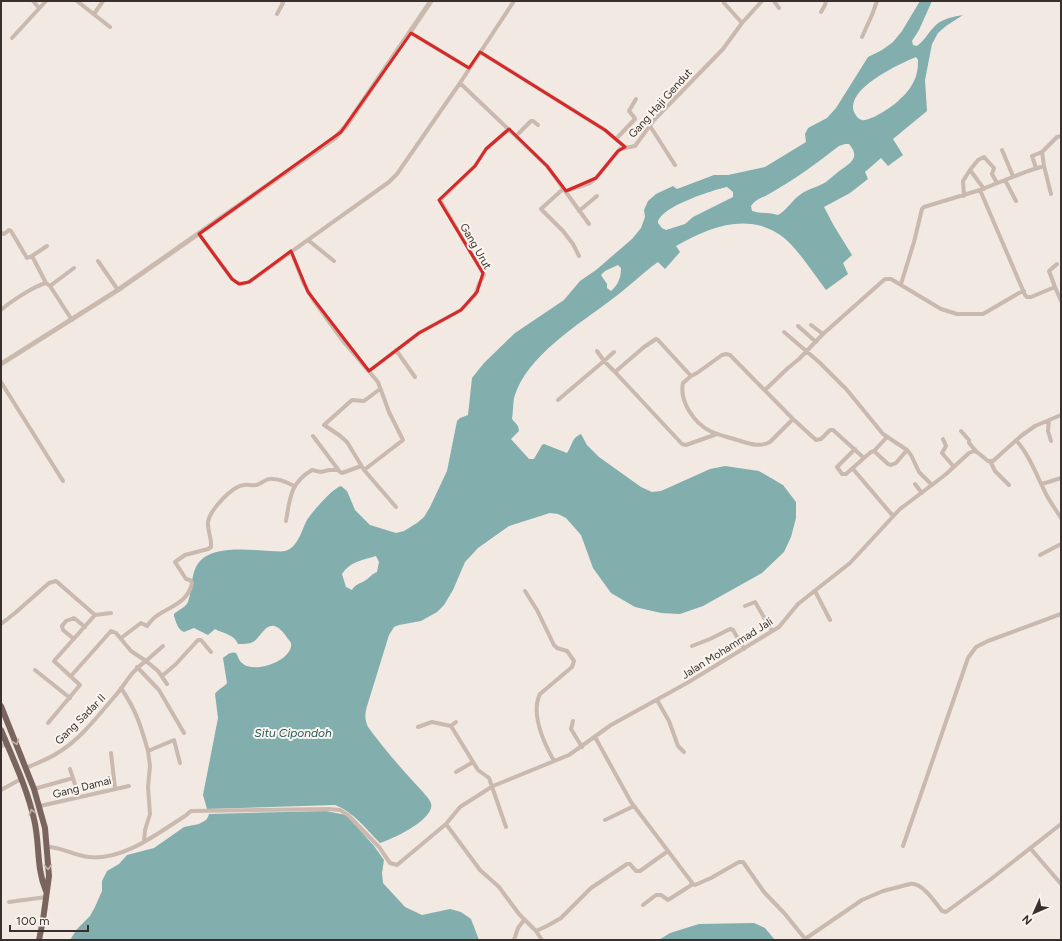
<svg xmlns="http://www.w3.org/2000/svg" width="1062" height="941" viewBox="0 0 1062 941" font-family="Figtree,sans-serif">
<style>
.water{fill:#82aead;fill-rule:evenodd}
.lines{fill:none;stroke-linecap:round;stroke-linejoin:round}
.minor{stroke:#cab9ae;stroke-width:4}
.tertiary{stroke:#cab9ae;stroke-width:5}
.primary{stroke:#7a655e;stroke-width:6}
.oneway{stroke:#c0b4ad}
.marked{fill:none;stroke:#d62828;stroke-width:3;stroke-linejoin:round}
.labels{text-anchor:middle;stroke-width:4;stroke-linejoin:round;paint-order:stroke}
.street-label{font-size:11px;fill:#392f2c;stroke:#faf4ee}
.water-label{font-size:12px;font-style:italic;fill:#235959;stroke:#faf4ee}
</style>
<rect width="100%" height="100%" fill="#f2e9e2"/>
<path class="water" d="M920,1H932L919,30L912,41L913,45L917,46C926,39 927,34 934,27C941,19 952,17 963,15L946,26L938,33L932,44L925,80L927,111L893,139L903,155L888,166L881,158L865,172L868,179L850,193L824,207L834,226L852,255L843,263L848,274L826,290C814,274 797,248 783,237C749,211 709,227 676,246L680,252L665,269L658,262C642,273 628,288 611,300C578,325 526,356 514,398C513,404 513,412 512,419L518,426L519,431L511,439L529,459H534L542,445L544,444L567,453C572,446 572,437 581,434L587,445L599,457L641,487L652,492L661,491L710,469L725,466L759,471L783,485L796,502V518L791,537L784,552L762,573L703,606L680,614L661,613L635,607L611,593L593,568L581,535L566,518L558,514L550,513L509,526L478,548L465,562L453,590L444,605L437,612L421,621L399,625L394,627L389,635L368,703C365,712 364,718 368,727C385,750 403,771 423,792C426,796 433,802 431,808C427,823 394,838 380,843C366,829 354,812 335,805L207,809L203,795L218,718L215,694C218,689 224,687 227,683L223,658C227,655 231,651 236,653C238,656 239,661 242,663C254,675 294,660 291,643C290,641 287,638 286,636C283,632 279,627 274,626C265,624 260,638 253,642C249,644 243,644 238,644C234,634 224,634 215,629L208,635L194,628L184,632C178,630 176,622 174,616V614C178,610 186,607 188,602C193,589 190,572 200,561C215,545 250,550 270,551C275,551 281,552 285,551C298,548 302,529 307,520C312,512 333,488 341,486L347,491L355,510L370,525L396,533L404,531L417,523L424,517L430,507L447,471L457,421L460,418L468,415L472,378L484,363L515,333L564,300L580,281L596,270L632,239L641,228L645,217L644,210L648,201L656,194L673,186L677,189L714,175H728L765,167L806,142L805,134L808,128L827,118L836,108L868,57L882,50L893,42L902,31ZM916,57L918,60C918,69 917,76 913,83C910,89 904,96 899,100C894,106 869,122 862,120C858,119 856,116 854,112C845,89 899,64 916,57ZM845,144H849C862,159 848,164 838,172C834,175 830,179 826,182C818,187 808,189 801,194C792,200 787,210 778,215C769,212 761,214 752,211L751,206C756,199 762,198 769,194C794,180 817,163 839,146ZM727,187L733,192V197L693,217L685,224L666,230L662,228L658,223C659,207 713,190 727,187ZM618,265L621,268C621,278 618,285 611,291L607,288V284L601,275L605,271ZM376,556L379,562L377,572C372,574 370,577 366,580C360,584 355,584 352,590L346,587L342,574C349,562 363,560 376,556Z
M326,811L346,815L350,819L374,846L384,860L382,873L383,883L405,907L422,915L450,909L461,912L471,919L479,940H70L77,929L90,916L95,907L102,891V881L107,871L119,864L127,855L154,848L184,827L199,824L206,820L208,817L209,814Z
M754,923L765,928L775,940H659L670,933L699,924Z"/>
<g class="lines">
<path class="minor" d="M33,1L39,8
M77,1L110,27
M774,1L779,8
M724,3L742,23
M821,12L825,5L826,1
M94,14L103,1
M277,14L283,3L282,1
M411,33L469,68
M862,37L872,15L877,1
M12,38L46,1
M480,52L605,130L625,147
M460,83L547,166L589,224
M650,126L675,165
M516,136L531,121H533L538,125
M616,139L635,119L634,117L629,111L636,99
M1002,150L1013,176
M1044,166L1051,194
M1036,168L1032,156L1042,152
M1005,180L1016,201
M563,189L541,209L563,231L573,244L579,256
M984,189L970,170L978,160L984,157L994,168L992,174L997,183
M980,190L1025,295L1027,297H1031L1055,287L1061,301
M566,191L590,183L596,178L620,149L635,146L654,120L723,49L742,23L762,1
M964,196L963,181L970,170
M579,211L597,196
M1,233L4,234L9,230L11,231L27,258L32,256
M199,234L232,279C238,284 242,285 249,282L389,182L397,174L460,83L514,1
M308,240L334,261
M291,251L304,284L314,301L343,341L378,382L389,412L403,440L364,470L396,507
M98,261L118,290
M46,283L32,256L47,246
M901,284L914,242L922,209L924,207L980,190L1028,171L1044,166L1042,152L1057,137L1061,136
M50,286L74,268
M1055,287L1049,271L1057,264
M1,310C10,302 34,286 46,283L50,286L72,320
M811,325L823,334
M798,326L816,342
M784,332L819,362L847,390L883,434L907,450L911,455L919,472L932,485
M396,350L415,377
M597,351L604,361L614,352
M369,371L419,333L461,310L475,295L479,284L484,275L440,200L475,166L486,149L509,129
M615,372L644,347L656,339L658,340L691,376L683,383C679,401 694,423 710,431C718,435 728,437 737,440C748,443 759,448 770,442L793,419L816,440L821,439L830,430H833L864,458L871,452L874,451L888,464L891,465L896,463L907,450
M691,376L697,373L722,355L726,354L730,355L793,419
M1,382L63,481
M765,390L788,368L799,359L823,334L885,279H891L941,309L957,314H983L1019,293L1024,291
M558,400L604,361L615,372L682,444L686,445L717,434
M1049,420L1048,431L1051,441
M961,431L969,440V443L976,451
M313,436L340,472L342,473L361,466
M943,439L946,446L942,453L954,467
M1016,440C1030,456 1037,476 1046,494C1050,502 1056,510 1061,518
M855,449L837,467L842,474H846L864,458
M874,451L887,437
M990,461L995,471L1009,485
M853,469L893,516
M364,470L347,442L339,435L324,425L352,400L364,401L380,389
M915,484L922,493
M1042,484L1061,478
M286,521C290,498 290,483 312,470L321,472L329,470H338
M1040,555L1061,544
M525,591L537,610L554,645L557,648L567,651L574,661L572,667L540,694C530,714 544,743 554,761
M815,591L830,620
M745,606L755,602L772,631
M1,624L15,613L49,583L56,581L95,615
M121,638L141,623L147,626C150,622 154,617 158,615C172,606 188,602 192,583L190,580L186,579L175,562L185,555L208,549L211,547C212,538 207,530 208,522C210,510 232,486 244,485C249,484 254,487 259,484C265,481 267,478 273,479C281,479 288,483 294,486
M74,639L63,630L62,626L66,621L74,618L85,627
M692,646L710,639L730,629L733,630L744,649
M137,667L159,690L184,733
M35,670L70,698
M71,676L111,631L116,633L131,651L146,661L163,646
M162,676L176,664L198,640H201L211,652
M121,688C136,710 141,726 148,751L174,740L180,763
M657,700L669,721L678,746L684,752
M573,721L571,729L582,747
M456,722L451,726L478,770L489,778L506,827
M48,723L80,685L54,661L95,615L111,613
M418,727L432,722L451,726
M595,737L631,802L668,851
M1,746L7,744
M111,753L115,788
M26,768C37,763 49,759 59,752C81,739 99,714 116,695C126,683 132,670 146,661L158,671L167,684
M70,769L79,797
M456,772L473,762
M34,789L73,778
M1,790L21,779
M40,806L129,786
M605,820L634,806
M446,824L480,870L499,887L519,914L536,931L542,940
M144,842L145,830L150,814L148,787L150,766L148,751
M903,846L968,658L976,647L988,641L1061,614
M47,847C62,847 75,856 89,857C123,861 158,833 185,816L191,811L328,809L340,810L348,815L379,847L390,863L397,865L446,824L460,807L493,786L569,755L611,725L687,683L779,627L798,604L850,563L900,509L945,475L969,453L974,451L977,452L988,461H993L1021,436L1035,426L1061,415
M1030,848L1061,884
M9,902L46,897
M643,905L656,895H661L668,900L693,884
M536,931L547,926L561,918L591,888L627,864H630L636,871H640L668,851L693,884L695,885L711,878L739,862H743L764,892L785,914L806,940
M805,939L862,900L883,891L910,884C922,882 935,902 942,911L946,912L991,879L1061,824
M514,940L518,928L524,920"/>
<path class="tertiary" d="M1,364L118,290L335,138L346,126L431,1"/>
<path class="primary" d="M1,706L34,789L45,828L49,876L43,920L39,940
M1,730C13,759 27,788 34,819C40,843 36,868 46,891"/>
</g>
<defs><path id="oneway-chevron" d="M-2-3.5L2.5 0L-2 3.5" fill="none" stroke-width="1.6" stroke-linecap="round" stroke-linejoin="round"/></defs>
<g class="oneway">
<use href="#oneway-chevron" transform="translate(16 742) rotate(69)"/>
<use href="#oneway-chevron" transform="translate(32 812) rotate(-107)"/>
<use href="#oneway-chevron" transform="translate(48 867) rotate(87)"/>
</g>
<path class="marked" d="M411,33L469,68L480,52L605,130L625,147L618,151L596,178L566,191L547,166L509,129L486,149L475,166L439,200L483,273L477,292L461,310L419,333L369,371L308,292L291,251L249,282L239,284L232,279L199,234L341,132Z"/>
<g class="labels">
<g class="street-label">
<text transform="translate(660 103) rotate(-48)" y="4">Gang Haji Gendut</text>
<text transform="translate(476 246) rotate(60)" y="4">Gang Urut</text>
<text transform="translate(727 648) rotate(-32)" y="4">Jalan Mohammad Jali</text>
<text transform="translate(80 719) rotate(-45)" y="4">Gang Sadar II</text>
<text transform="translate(82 787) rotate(-14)" y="4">Gang Damai</text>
</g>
<g class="water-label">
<text x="293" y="737">Situ Cipondoh</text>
</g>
</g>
<rect width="1062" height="941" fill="none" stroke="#392f2c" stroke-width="4"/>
<g transform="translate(1034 913) rotate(225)" stroke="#faf4ee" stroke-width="3" paint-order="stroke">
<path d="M0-3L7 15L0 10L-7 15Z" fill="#392f2c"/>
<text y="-6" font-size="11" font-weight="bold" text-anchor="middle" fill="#392f2c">N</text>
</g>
<path d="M10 925v6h78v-6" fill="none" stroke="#392f2c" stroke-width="2"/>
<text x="16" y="925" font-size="12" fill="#392f2c" stroke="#faf4ee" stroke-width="3" paint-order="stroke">100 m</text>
</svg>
